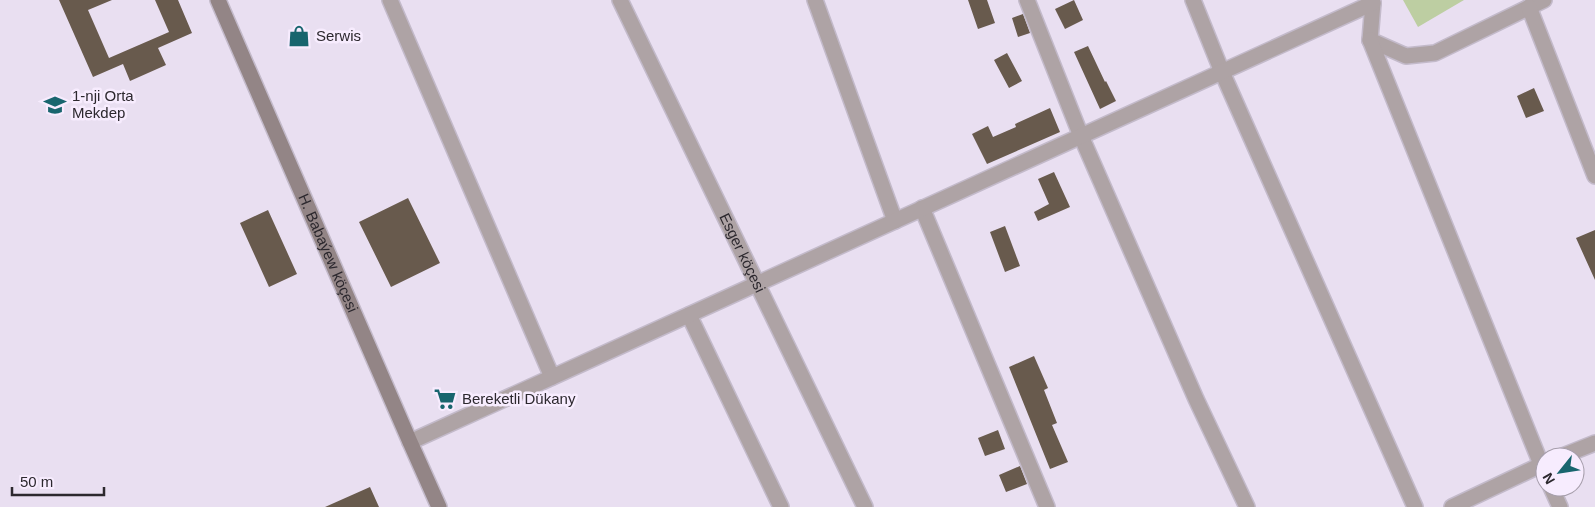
<svg xmlns="http://www.w3.org/2000/svg" width="1595" height="507" viewBox="0 0 1595 507" font-family="Helvetica,sans-serif">
<style>
.green{fill:#bdcea2}
.building{fill:#685a4d}
.lines{fill:none;stroke-linecap:round;stroke-linejoin:round}
.street-casing{stroke:#c3baca;stroke-width:18}
.secondary-casing{stroke:#c3baca;stroke-width:18}
.street{stroke:#aea3a5;stroke-width:15}
.secondary{stroke:#938586;stroke-width:15}
.labels{text-anchor:middle;stroke-width:5;stroke-linejoin:round;paint-order:stroke}
.poi-label{font-size:15px;fill:#2c282e;stroke:#f7ecfe;text-anchor:start}
.street-label{font-size:15px;fill:#2c282e;stroke:#f7ecfe}
</style>
<rect width="100%" height="100%" fill="#e9dff1"/>
<path class="green" d="M1403,0H1464L1418,27Z"/>
<path class="building" d="M59,0H112L88,10L109,58L169,32L155,0H178L192,33L158,48L166,65L130,81L123,64L93,77Z
M968,0H987L995,23L978,29Z
M1074,0L1083,20L1065,29L1055,9Z
M1023,14L1030,33L1018,37L1012,18Z
M1088,46L1105,82L1106,81L1116,101L1100,109L1074,52Z
M1007,53L1022,81L1009,88L994,60Z
M1534,88L1544,111L1526,118L1517,96Z
M1050,108L1060,132L987,164L972,134L988,126L993,137L1016,127L1015,124Z
M1054,172L1070,207L1038,221L1034,212L1049,204L1038,179Z
M408,198L440,263L391,287L359,222Z
M268,210L297,274L269,287L240,223Z
M1005,226L1020,266L1005,272L990,232Z
M1595,230V280L1576,238Z
M1034,356L1048,388L1044,390L1057,423L1052,425L1068,462L1050,469L1009,367Z
M998,430L1005,449L985,456L978,438Z
M1020,466L1027,484L1006,492L999,475Z
M370,487L379,507H325Z"/>
<g class="lines">
<g class="street-casing">
<g id="street">
<path d="M390,0L552,377"/>
<path id="s1" d="M620,0L865,507"/>
<path d="M815,0L895,221"/>
<path d="M1027,0L1081,136L1196,399L1247,507"/>
<path d="M1193,0L1222,72L1415,507"/>
<path d="M1371,0L1373,3L1370,40L1406,56L1435,53L1544,0"/>
<path d="M1529,7L1595,176"/>
<path d="M1370,40L1545,474"/>
<path d="M922,208L1047,507"/>
<path d="M689,315L781,507"/>
<path d="M410,442L1373,3"/>
<path d="M1560,457L1595,443"/>
<path d="M1551,487L1560,507"/>
<path d="M1452,507L1545,463"/>
</g>
</g>
<g class="secondary-casing">
<g id="secondary">
<path id="s2" d="M218,0L410,442L439,507"/>
</g>
</g>
<use href="#street" class="street"/>
<use href="#secondary" class="secondary"/>
</g>
<defs>
<g id="shop-bare" transform="scale(1.725)"><path d="M-5-2.5h2.3a2.7 3.5 0 0 1 5.4 0H5L5.5 6h-11ZM-1.5-2.5h3a1.5 2.3 0 0 0-3 0Z" fill="#18656e" stroke="#f7ecfe" stroke-width="2.5" paint-order="stroke"/></g>
<g id="school-bare" transform="scale(1.725)"><path d="M0-5L7-2L0 1L-7-2ZM-4 1L0 2.5L4 1V4Q0 6-4 4Z" fill="#18656e" stroke="#f7ecfe" stroke-width="2.5" paint-order="stroke"/></g>
<g id="supermarket-bare" transform="scale(1.725)"><path d="M-6-5.5h2.5l.6 2H6L4.5 2H-2.5L-4.4-4H-6ZM-1.5 3.2a1.3 1.3 0 1 0 .1 0ZM3 3.2a1.3 1.3 0 1 0 .1 0Z" fill="#18656e" stroke="#f7ecfe" stroke-width="2.5" paint-order="stroke"/></g>
</defs>
<g fill-rule="evenodd">
<use href="#shop-bare" x="299" y="36"/>
<use href="#school-bare" x="55" y="105"/>
<use href="#supermarket-bare" x="445" y="399"/>
</g>
<g class="labels">
<g class="poi-label">
<text x="316" y="41">Serwis</text>
<text x="72" y="101">1-nji Orta<tspan x="72" dy="17">Mekdep</tspan></text>
<text x="462" y="404">Bereketli Dükany</text>
</g>
<g class="street-label">
<text dy="5" stroke="none"><textPath href="#s1" startOffset="281">Esger köçesi</textPath></text>
<text dy="5" stroke="none"><textPath href="#s2" startOffset="276">H. Babaýew köçesi</textPath></text>
</g>
</g>
<g transform="translate(1560 472) rotate(240)"><circle r="24" fill="#f7ecfe" stroke="#a69eab"/>
<path d="M0-4L9 19L0 12L-9 19Z" fill="#18656e"/>
<text y="-8" font-size="14" font-weight="bold" text-anchor="middle" fill="#2c282e">N</text>
</g>
<path d="M12 487v8h92v-8" fill="none" stroke="#2c282e" stroke-width="2.5"/>
<text x="20" y="487" font-size="15" fill="#2c282e" stroke="#f7ecfe" stroke-width="4" paint-order="stroke">50 m</text>
</svg>
